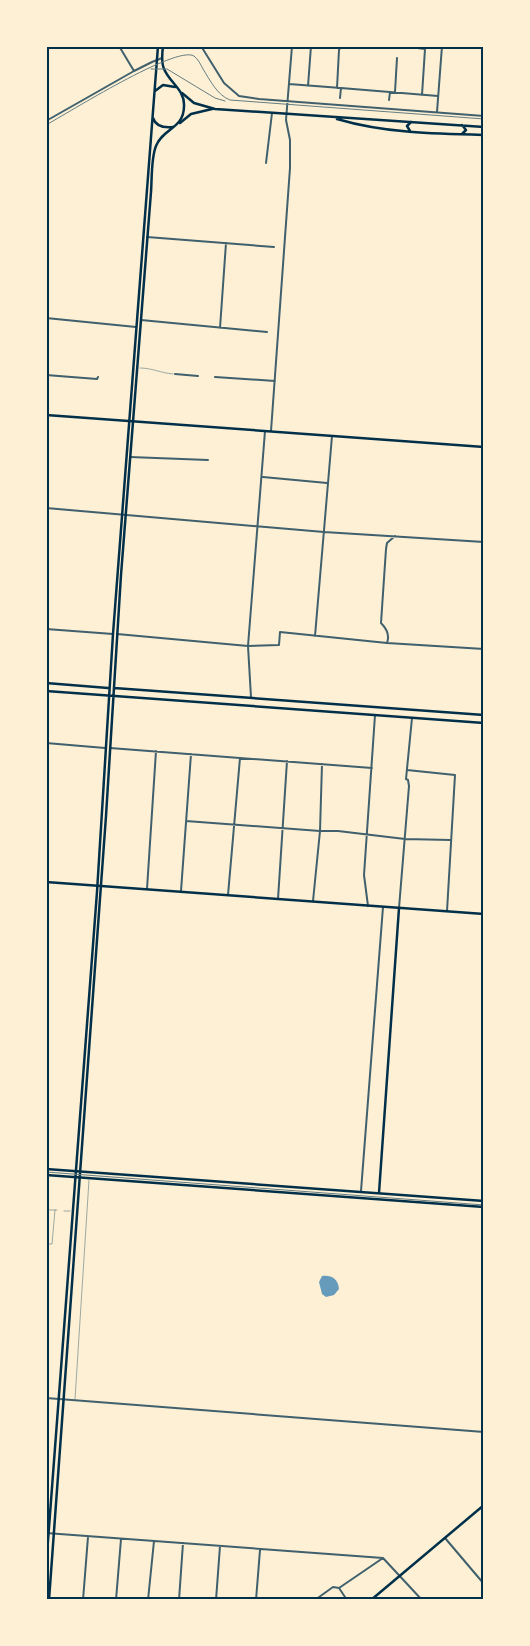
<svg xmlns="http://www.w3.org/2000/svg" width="530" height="1646" viewBox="0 0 530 1646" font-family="'Golos Text',sans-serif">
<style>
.water{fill:#669bbc}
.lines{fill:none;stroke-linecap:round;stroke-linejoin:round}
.service{stroke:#3f606c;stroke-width:0.5}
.minor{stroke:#3f606c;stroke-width:2}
.tertiary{stroke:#3f606c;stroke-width:2}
.secondary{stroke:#003049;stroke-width:2.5}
.primary{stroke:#003049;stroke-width:2.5}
.tram{stroke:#657d81;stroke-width:1}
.neatline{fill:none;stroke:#003049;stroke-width:2}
</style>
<rect width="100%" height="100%" fill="#fdf0d5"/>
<path class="water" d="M322,1276C332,1275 338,1279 339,1289L334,1295L326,1297L322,1294L319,1282Z"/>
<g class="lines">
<path class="service" d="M140,368C152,368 161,373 173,374
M46,1210H57
M64,1211H70
M46,1244H52L55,1210
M75,1399L89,1180"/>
<path class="minor" d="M119,46L134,71
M201,46L224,83L239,96L259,99L484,116
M402,46L425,49L422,95
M289,84L341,88L340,98
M308,86L311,46
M337,88L339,50L341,46
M341,88L438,96
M395,92L397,58
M389,100L390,92
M437,112L442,46
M46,121L134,71L152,62L162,58
M266,163L272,113
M147,237L274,247
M46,318L136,327
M141,320L267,332
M220,328L226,243
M175,374L198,376
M46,375L97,379L98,377
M215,377L275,381
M271,431L290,168V140L286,120L292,46
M130,457L208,460
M263,477L327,483
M46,508L324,532L484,542
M46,629L113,634
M117,634L248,646L279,645L280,632L387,643L484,649
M315,636L332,436
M387,643C390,635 387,629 381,623L386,549L387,543L395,536
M483,649L484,635
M251,697L248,646L265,431
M46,743L105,748
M110,748L372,768
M407,770L455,775L447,911
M186,821L320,831H338L405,839L450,840
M147,889L156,751
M181,891L191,754
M228,895L240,758
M278,899L287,761
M313,901L320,831L322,764
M368,906L364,875L375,715
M399,908L409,786L408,780L406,779L412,718
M361,1191L383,907
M46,1533L383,1558L422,1600
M445,1538L484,1584
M339,1588L347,1600
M83,1600L88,1537
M116,1600L121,1539
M148,1600L154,1541
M179,1600L183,1543
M216,1600L220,1546
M256,1600L260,1550
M315,1600L333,1587L339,1588L383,1558"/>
<path class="tertiary" d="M46,1398L484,1432"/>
<path class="secondary" d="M182,93L194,103L215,109L484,127
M337,119C384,133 435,134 484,135
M180,123L191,114L212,109
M462,125L466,130L462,134
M410,131L407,126L411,122
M46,415L484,447
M46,882L484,914
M46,1169L484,1201
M46,1175L484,1207
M379,1193L399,908
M371,1600L484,1505"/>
<path class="primary" d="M155,91L163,85L175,87
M153,118C156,127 164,128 173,127
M46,683L108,688
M114,688L484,715
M46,691L484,723
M46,1567L97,892L113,634L158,46
M49,1600L106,816L121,575L151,192C152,179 151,158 156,146C163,128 184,129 184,106C185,90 170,83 164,69C161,62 162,54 163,46"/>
<path class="tram" d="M151,69H167L215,98L225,101
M46,125C68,113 176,45 194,56C198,59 201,65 203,69C210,80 217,95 230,100L484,119
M46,1172L484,1205"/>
</g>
<rect width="530" height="1646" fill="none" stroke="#fdf0d5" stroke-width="95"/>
<rect x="48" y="48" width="434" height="1550" class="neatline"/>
</svg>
